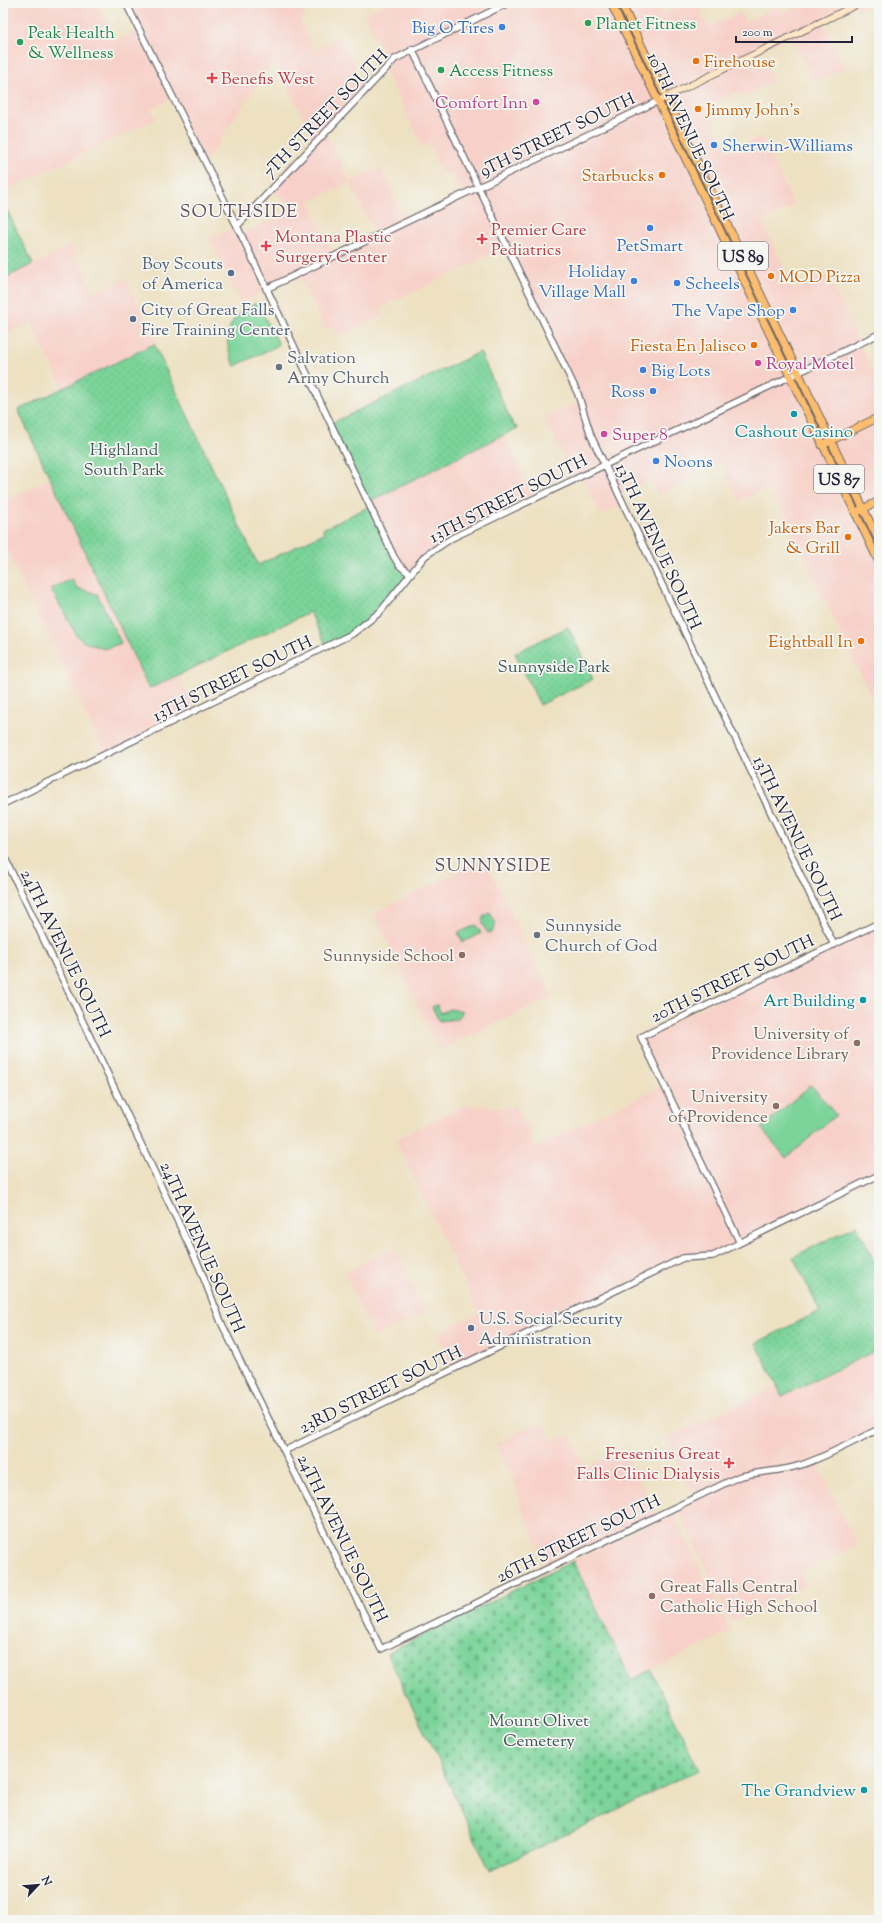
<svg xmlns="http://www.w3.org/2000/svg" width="882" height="1923" viewBox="0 0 882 1923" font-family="'Sorts Mill Goudy',serif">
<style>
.built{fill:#f7d1c9;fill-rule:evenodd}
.grass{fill:#7bd49a;stroke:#4e7b6a}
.cemetery{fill:url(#cemetery-stones);stroke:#4e7b6a}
.park{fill:url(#park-dots);stroke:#4e7b6a}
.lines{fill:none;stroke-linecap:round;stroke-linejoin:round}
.tertiary-casing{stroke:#69656a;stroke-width:8}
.secondary-casing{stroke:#69656a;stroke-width:8}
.primary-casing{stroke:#69656a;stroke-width:9}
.trunk-casing{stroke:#69656a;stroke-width:9}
.tertiary{stroke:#fff;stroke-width:5.5}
.secondary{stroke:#fee5c5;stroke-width:6}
.primary{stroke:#fcbd6e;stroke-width:7}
.trunk{stroke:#fcbd6e;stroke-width:7}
.leisure-dot{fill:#2e9e5b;stroke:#f6f6f2;stroke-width:1.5}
.shop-dot{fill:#3f7fe0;stroke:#f6f6f2;stroke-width:1.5}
.food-dot{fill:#e8710a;stroke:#f6f6f2;stroke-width:1.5}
.health-dot{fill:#e0444e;stroke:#f6f6f2;stroke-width:1.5}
.hotel-dot{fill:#d1479c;stroke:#f6f6f2;stroke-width:1.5}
.service-dot{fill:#5c6f8a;stroke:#f6f6f2;stroke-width:1.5}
.worship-dot{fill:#6b7280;stroke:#f6f6f2;stroke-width:1.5}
.culture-dot{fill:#0f9aa8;stroke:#f6f6f2;stroke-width:1.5}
.education-dot{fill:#8d6e63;stroke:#f6f6f2;stroke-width:1.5}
.labels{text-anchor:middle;stroke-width:3.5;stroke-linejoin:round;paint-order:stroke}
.shield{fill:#f6f6f2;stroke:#626272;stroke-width:1}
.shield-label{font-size:16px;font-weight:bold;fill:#22223b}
.leisure-label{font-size:17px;fill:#27864d;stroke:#f6f6f2;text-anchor:start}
.shop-label{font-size:17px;fill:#366cbe;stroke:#f6f6f2;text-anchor:end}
.food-label{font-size:17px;fill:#c56008;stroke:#f6f6f2;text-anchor:end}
.health-label{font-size:17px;fill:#be3a42;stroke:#f6f6f2;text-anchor:start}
.hotel-label{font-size:17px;fill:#b23c85;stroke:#f6f6f2;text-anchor:start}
.street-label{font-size:17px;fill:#22223b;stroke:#f6f6f2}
.service-label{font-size:17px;fill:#4e5e75;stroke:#f6f6f2;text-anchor:start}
.worship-label{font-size:17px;fill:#5b616d;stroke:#f6f6f2;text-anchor:start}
.culture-label{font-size:17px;fill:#0d838f;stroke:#f6f6f2;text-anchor:end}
.park-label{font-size:17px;fill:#3d5758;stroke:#f6f6f2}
.education-label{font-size:17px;fill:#785e54;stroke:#f6f6f2;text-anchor:end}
.neighbourhood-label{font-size:18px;letter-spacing:1px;fill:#644c5a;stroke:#f6f6f2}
</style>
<defs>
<pattern id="cemetery-stones" width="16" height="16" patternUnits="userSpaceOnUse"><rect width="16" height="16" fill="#7bd49a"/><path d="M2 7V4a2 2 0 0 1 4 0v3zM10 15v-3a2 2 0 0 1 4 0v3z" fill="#6ab686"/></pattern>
<pattern id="park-dots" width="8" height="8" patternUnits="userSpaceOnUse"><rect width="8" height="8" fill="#7bd49a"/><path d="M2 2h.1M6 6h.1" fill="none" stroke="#6ab686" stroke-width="1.8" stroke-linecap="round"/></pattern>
</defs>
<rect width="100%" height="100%" fill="#f6f6f2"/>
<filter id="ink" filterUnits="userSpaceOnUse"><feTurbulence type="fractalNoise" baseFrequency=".025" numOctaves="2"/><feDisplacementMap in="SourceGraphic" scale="8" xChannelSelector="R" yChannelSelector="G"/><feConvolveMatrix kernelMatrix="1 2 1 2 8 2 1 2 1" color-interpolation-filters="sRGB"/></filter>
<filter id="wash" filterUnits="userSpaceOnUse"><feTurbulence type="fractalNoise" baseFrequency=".012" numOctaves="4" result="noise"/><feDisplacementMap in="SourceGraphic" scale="16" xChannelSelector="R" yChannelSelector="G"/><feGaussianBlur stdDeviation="0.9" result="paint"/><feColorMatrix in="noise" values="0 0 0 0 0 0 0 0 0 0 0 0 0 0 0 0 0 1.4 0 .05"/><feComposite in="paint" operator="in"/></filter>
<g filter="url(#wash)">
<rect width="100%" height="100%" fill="#ede1c2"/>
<path class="built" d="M21,3H96L115,41L139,29L126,3H311L300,21L315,51L340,37L366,89L325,132L350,182L380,168L407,221L462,194L452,172L444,175L429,144L423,147L385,69L390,64L364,14L386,3H611L879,562V713L770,486L739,501L720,462L689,477L690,480L658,495L650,479L619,494L623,504L601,515L582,476L574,480L545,418L580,401L507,247L380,308L383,316L338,337L333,326L325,329L298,274L240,302L209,238L237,226L241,235L292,210L290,205L271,189L315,142L274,59L205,163L172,98L151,109L156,119L3,192V12ZM350,182L376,236L335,256L309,202Z
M621,3H657L662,14L686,3H696L708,27L740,12L745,22L777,6L781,14L804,3H814L815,5L819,3H872L857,10L855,6L823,21L845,68L814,83L791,36L759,51L774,82L742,97L738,91L706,106L728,152L761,136L794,206L762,221L794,289L827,274L877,381L879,380V541Z
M71,245L94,292L125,278L157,342L63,388L31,322L3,335V279Z
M504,435L534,499L437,548L410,574L399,565L368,502Z
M50,479L149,688L178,675L197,711L106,755L3,543V502Z
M485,859L551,997L439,1050L374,913Z
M879,923V1175L713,1256L692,1257L453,1369L436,1334L479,1313L395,1139L466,1105L510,1108L515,1105L536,1147L664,1085L641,1037Z
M393,1248L426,1313L375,1337L344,1272Z
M879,1349V1440L875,1431L815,1460L857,1545L799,1573L806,1586L731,1622L677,1506L694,1497L666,1439L777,1386L783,1396Z
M535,1424L544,1425L552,1442L569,1434L586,1468L623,1449L656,1516L549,1568L524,1516L518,1491L496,1444Z
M673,1512L731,1631L631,1680L573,1561Z"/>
<path class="grass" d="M257,303L278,342L277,346L235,366C220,337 228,315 257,303Z
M72,579L77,588L97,594L121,643L105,649L84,642L77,636L51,589Z
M476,925L481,933L463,942L458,933Z
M811,1085L836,1115L786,1158L761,1128Z"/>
<path class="cemetery" d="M573,1561L631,1680L651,1670L699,1770L490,1871L387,1653Z"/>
<path class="park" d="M3,202L33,264L3,279Z
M154,344L258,565L324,533L323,529L370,506L394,557L410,574L368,623L327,647L310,612L149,689L18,410Z
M480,352L513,425L518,428L368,502L330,424Z
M568,627L593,679L540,705L515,653Z
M490,913L496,924L492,932L488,933L482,924L483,917Z
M437,1005L441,1013L450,1009L462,1011L461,1015L457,1019L439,1021L432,1007Z
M857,1225L879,1271V1349L782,1396L756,1343L820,1311L793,1257Z"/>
</g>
<g filter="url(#ink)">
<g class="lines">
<g class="tertiary-casing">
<path id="tertiary" d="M126,3L237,226L394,557L399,565L410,574
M412,49L578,394L591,436L834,945
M237,226L395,59L508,3
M266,289L658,101
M3,804L352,634L380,612L425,556L452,538L879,334
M3,854L199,1266L221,1322L381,1649L738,1477C758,1471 780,1472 801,1465C828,1456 854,1441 879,1429
M740,1243L641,1037L879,923
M284,1451L683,1258L713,1256L879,1175"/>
</g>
<g class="secondary-casing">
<path id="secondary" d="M658,101L860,3"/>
</g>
<g class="primary-casing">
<path id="primary" d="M822,445L879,417
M855,513L879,501"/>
</g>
<g class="trunk-casing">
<path id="trunk" d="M611,3L879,562
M621,3L879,541"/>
</g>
<use href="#tertiary" class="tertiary"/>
<use href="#secondary" class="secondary"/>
<use href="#primary" class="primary"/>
<use href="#trunk" class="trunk"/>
</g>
</g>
<g class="leisure-dot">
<circle cx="588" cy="23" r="4"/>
<circle cx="20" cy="42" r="4"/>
<circle cx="441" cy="70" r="4"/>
</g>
<g class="shop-dot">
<circle cx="502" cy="27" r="4"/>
<circle cx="714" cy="145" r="4"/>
<circle cx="650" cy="228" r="4"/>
<circle cx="634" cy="281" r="4"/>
<circle cx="677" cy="283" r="4"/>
<circle cx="793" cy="310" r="4"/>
<circle cx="643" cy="370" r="4"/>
<circle cx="653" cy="391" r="4"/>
<circle cx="656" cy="461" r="4"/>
</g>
<g class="food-dot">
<circle cx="696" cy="61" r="4"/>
<circle cx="698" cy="109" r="4"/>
<circle cx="662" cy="175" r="4"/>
<circle cx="771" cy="276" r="4"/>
<circle cx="754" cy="345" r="4"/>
<circle cx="848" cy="537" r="4"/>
<circle cx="861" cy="641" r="4"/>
</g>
<g class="health-dot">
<path d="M210 72h4v4h4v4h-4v4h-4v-4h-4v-4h4z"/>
<path d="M480 233h4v4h4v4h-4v4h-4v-4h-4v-4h4z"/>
<path d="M264 240h4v4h4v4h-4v4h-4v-4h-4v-4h4z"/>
<path d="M727 1457h4v4h4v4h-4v4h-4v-4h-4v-4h4z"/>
</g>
<g class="hotel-dot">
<circle cx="536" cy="102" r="4"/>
<circle cx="758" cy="363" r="4"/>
<circle cx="604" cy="434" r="4"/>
</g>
<g class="service-dot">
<circle cx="231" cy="273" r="4"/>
<circle cx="133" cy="319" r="4"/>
<circle cx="471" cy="1328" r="4"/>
</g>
<g class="worship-dot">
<circle cx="279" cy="367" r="4"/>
<circle cx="537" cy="935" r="4"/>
</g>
<g class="culture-dot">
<circle cx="794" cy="414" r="4"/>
<circle cx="863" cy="1000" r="4"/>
<circle cx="864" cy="1790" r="4"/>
</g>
<g class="education-dot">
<circle cx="462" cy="955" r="4"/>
<circle cx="857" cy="1043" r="4"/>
<circle cx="776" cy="1106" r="4"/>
<circle cx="652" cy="1596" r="4"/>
</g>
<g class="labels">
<g class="shield">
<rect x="718" y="242" width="50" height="28" rx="3"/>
<rect x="814" y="465" width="50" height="28" rx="3"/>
</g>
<g class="shield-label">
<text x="743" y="262">US 89</text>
<text x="839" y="485">US 87</text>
</g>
<g class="leisure-label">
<text x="596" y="29">Planet Fitness</text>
<text x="28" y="38">Peak Health<tspan x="28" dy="20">&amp; Wellness</tspan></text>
<text x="449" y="76">Access Fitness</text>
</g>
<g class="shop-label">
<text x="494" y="33">Big O Tires</text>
<text x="722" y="151" text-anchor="start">Sherwin-Williams</text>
<text x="650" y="251" text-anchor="middle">PetSmart</text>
<text x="626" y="277">Holiday<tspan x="626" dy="20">Village Mall</tspan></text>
<text x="685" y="289" text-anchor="start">Scheels</text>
<text x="785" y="316">The Vape Shop</text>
<text x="651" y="376" text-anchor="start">Big Lots</text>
<text x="645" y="397">Ross</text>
<text x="664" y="467" text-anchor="start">Noons</text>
</g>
<g class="food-label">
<text x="704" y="67" text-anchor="start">Firehouse</text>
<text x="706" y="115" text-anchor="start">Jimmy John's</text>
<text x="654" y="181">Starbucks</text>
<text x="779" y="282" text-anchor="start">MOD Pizza</text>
<text x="746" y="351">Fiesta En Jalisco</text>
<text x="840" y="533">Jakers Bar<tspan x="840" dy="20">&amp; Grill</tspan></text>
<text x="853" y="647">Eightball In</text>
</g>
<g class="health-label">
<text x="221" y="84">Benefis West</text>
<text x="491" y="235">Premier Care<tspan x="491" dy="20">Pediatrics</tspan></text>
<text x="275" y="242">Montana Plastic<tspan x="275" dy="20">Surgery Center</tspan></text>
<text x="720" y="1459" text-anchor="end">Fresenius Great<tspan x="720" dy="20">Falls Clinic Dialysis</tspan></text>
</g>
<g class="hotel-label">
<text x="528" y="108" text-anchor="end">Comfort Inn</text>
<text x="766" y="369">Royal Motel</text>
<text x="612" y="440">Super 8</text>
</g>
<g class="street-label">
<text transform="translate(325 113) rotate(-46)" y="6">7TH STREET SOUTH</text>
<text transform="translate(557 134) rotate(-26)" y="6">9TH STREET SOUTH</text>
<text transform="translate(691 136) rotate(65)" y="6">10TH AVENUE SOUTH</text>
<text transform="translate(508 498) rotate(-27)" y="6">13TH STREET SOUTH</text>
<text transform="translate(659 546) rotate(65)" y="6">13TH AVENUE SOUTH</text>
<text transform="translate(232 678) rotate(-26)" y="6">13TH STREET SOUTH</text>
<text transform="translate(798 838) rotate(64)" y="6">13TH AVENUE SOUTH</text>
<text transform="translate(66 953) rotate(64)" y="6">24TH AVENUE SOUTH</text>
<text transform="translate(732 978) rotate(-26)" y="6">20TH STREET SOUTH</text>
<text transform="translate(203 1247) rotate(66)" y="6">24TH AVENUE SOUTH</text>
<text transform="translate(380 1389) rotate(-26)" y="6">23RD STREET SOUTH</text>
<text transform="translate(343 1538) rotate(64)" y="6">24TH AVENUE SOUTH</text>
<text transform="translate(578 1538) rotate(-26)" y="6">26TH STREET SOUTH</text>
</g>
<g class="service-label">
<text x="223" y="269" text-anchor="end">Boy Scouts<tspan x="223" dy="20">of America</tspan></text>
<text x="141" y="315">City of Great Falls<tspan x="141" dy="20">Fire Training Center</tspan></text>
<text x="479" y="1324">U.S. Social Security<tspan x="479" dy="20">Administration</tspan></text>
</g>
<g class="worship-label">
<text x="287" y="363">Salvation<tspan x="287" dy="20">Army Church</tspan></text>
<text x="545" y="931">Sunnyside<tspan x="545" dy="20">Church of God</tspan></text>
</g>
<g class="culture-label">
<text x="794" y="437" text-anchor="middle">Cashout Casino</text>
<text x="855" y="1006">Art Building</text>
<text x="856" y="1796">The Grandview</text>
</g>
<g class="park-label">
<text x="124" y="455">Highland<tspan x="124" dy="20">South Park</tspan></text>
<text x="554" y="672">Sunnyside Park</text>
<text x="539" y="1726">Mount Olivet<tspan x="539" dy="20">Cemetery</tspan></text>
</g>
<g class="education-label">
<text x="454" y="961">Sunnyside School</text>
<text x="849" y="1039">University of<tspan x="849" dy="20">Providence Library</tspan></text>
<text x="768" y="1102">University<tspan x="768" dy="20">of Providence</tspan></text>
<text x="660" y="1592" text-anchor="start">Great Falls Central<tspan x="660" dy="20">Catholic High School</tspan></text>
</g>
<g class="neighbourhood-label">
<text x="239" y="217">SOUTHSIDE</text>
<text x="493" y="871">SUNNYSIDE</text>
</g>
</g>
<rect width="882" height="1923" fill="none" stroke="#f6f6f2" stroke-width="16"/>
<g transform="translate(38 1885) rotate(64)" stroke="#f6f6f2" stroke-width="3" paint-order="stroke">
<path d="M0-3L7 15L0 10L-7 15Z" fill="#22223b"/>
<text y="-6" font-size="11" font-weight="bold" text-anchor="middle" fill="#22223b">N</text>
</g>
<path d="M736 36v6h116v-6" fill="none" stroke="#22223b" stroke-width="2"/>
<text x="742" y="36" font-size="12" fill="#22223b" stroke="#f6f6f2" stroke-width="3" paint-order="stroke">200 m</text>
</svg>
